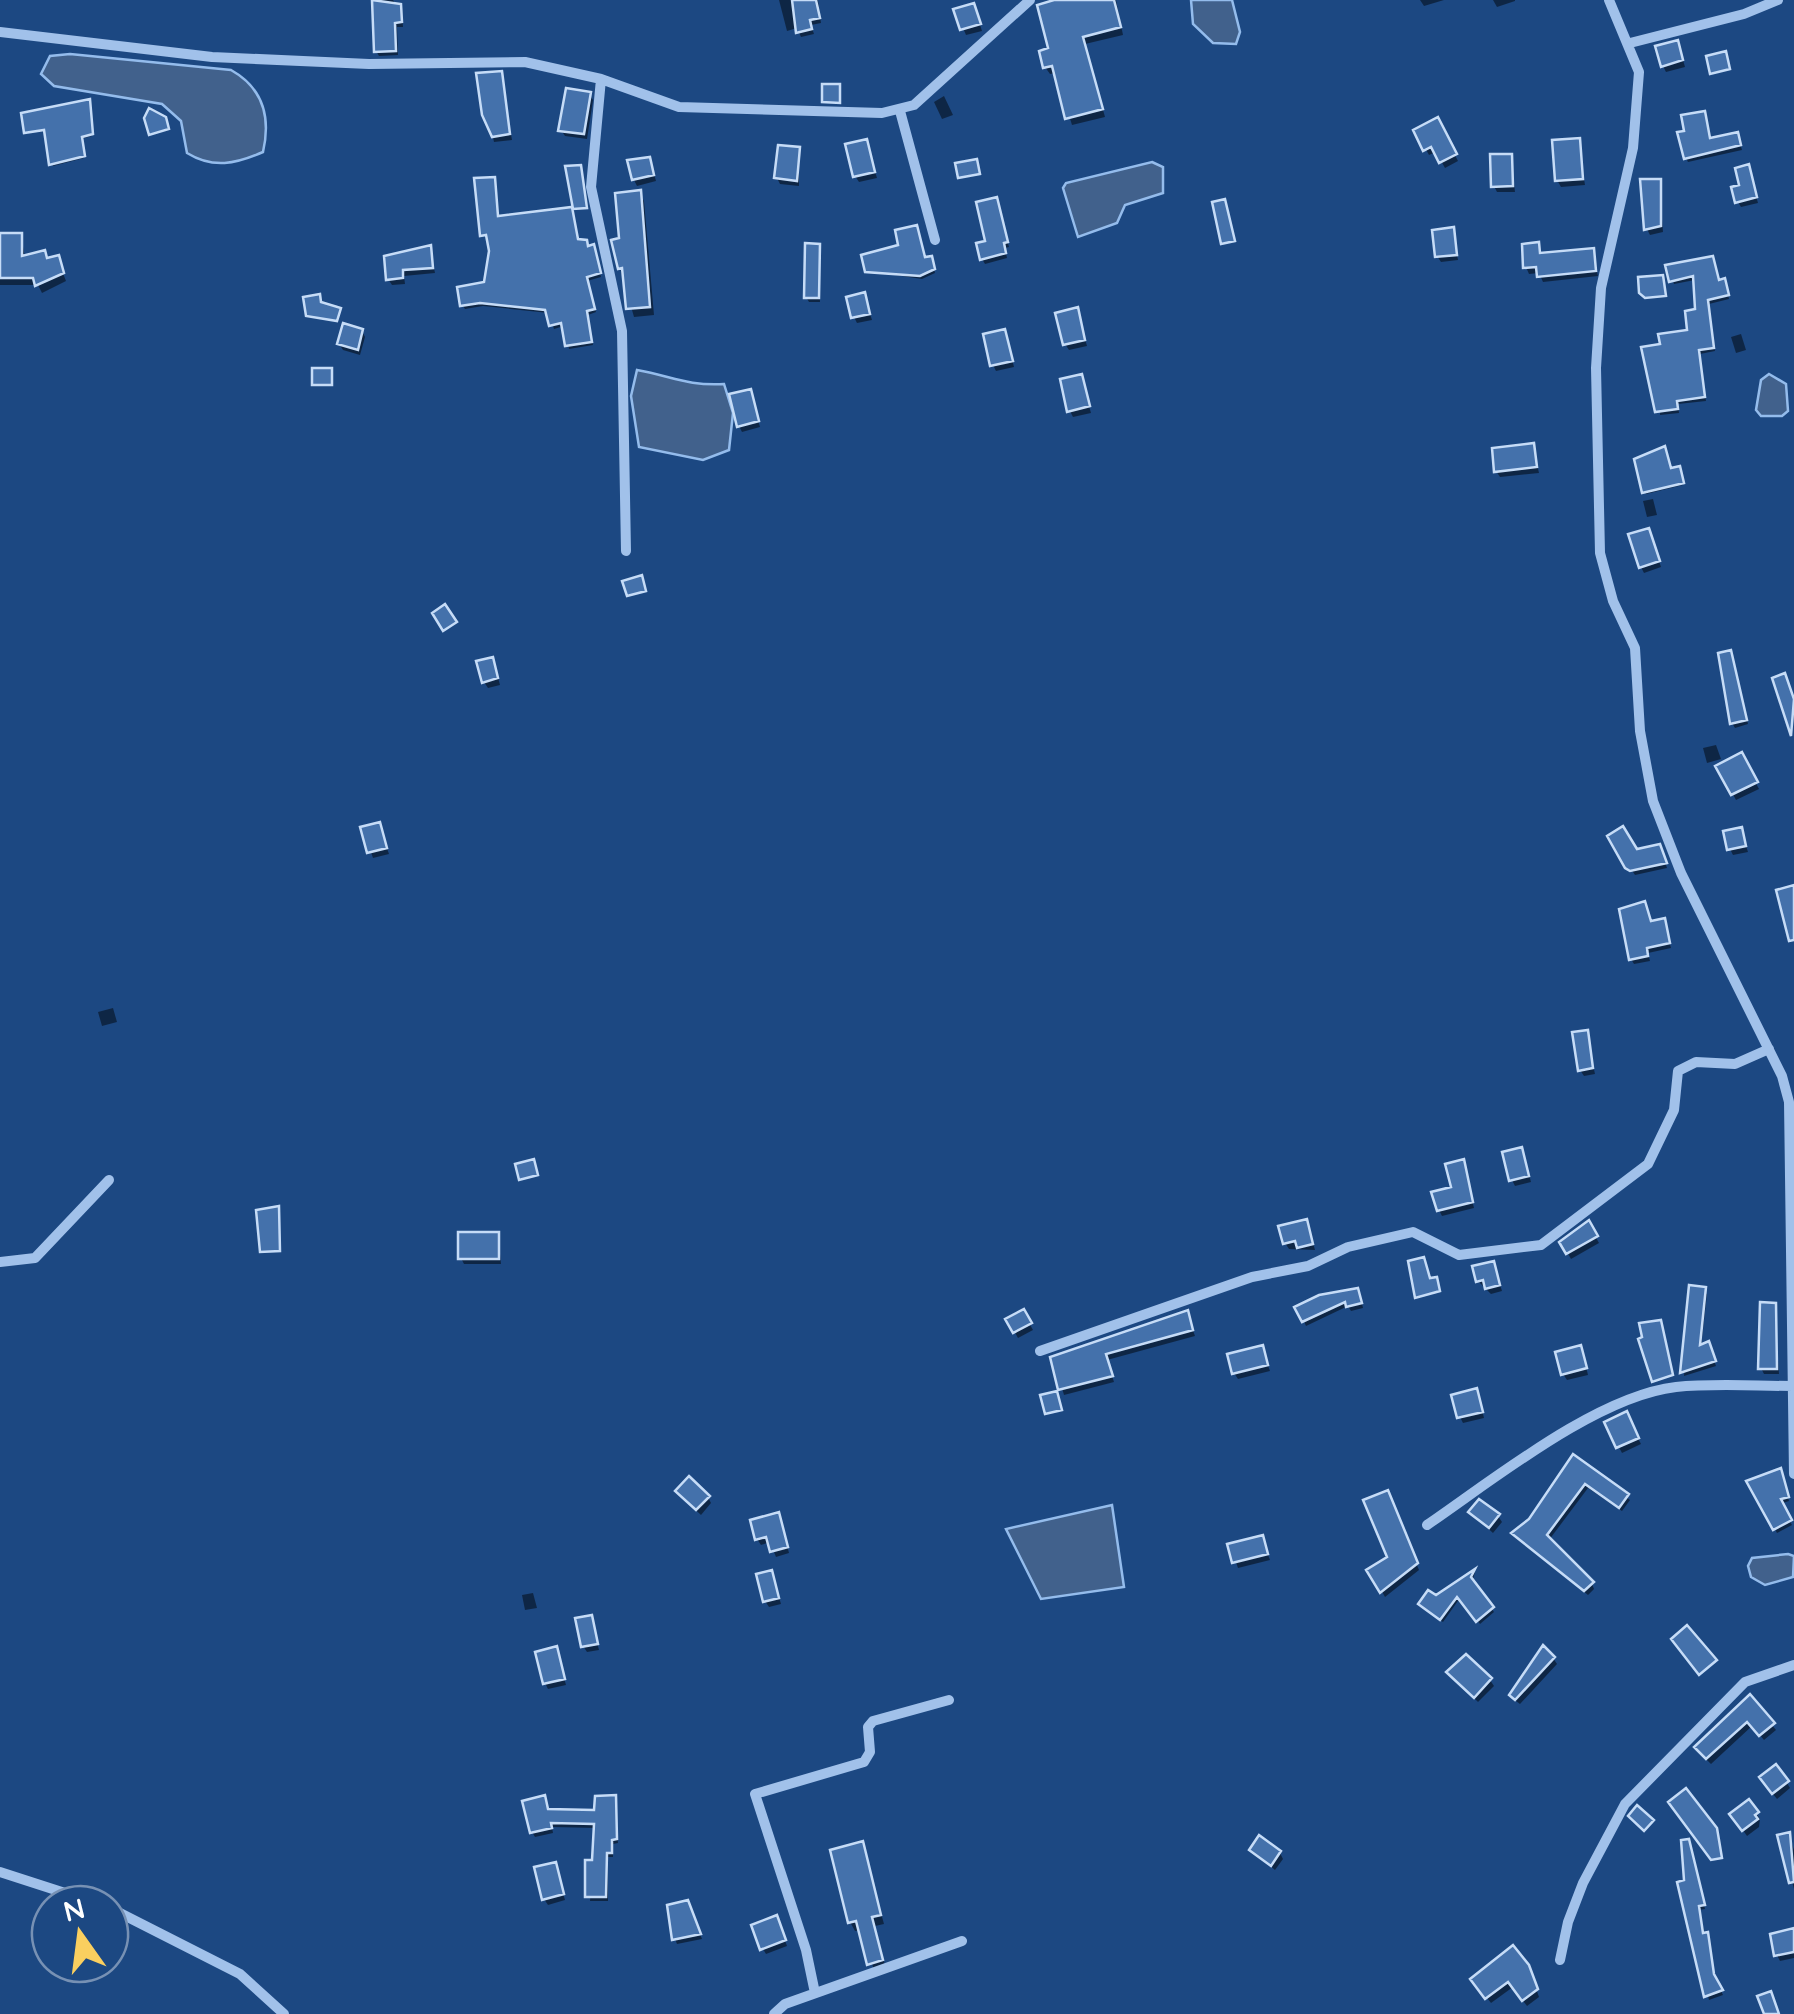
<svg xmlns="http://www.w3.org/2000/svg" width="1794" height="2014" viewBox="0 0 1794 2014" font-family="Quicksand,sans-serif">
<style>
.water{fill:#41618c;stroke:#94bcec;stroke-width:2.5}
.shadow{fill:#0007}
.building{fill:#4471ab;stroke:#c6dcf7;stroke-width:2.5}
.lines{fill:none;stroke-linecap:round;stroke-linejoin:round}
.street{stroke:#a1c1ea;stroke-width:10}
</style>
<rect width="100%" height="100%" fill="#1c4882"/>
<path class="water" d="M1191,0H1232L1240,32L1236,44L1213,43L1193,24Z
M70,54L231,70C263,88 271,117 263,152C236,164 213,169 187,153L181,121L162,104L54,86L41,74L50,56Z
M1152,162L1163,167V193L1125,205L1117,223L1078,237L1063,188L1066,183Z
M637,370C672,376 686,386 724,384L733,413L729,450L703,460L639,447L631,396Z
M1769,374L1786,384L1788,411L1782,416H1761L1756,410L1761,380Z
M1112,1505L1124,1587L1041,1599L1006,1529Z
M1788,1554L1794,1556L1793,1577L1765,1585L1751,1577L1748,1566L1752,1558Z"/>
<path class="shadow" d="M374,0H393L402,12L403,27H397L398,55L379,56L376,51Z
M779,0H818L821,23L811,25L814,34L801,37L797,28L787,31Z
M1058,0H1116L1123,35L1085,44L1105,117L1072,125L1056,73L1050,74L1045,67Z
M1420,0H1444L1424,6Z
M1493,0H1515V1L1497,7Z
M956,11L976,12L982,31L966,35Z
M1680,49L1685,67L1666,72L1663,66Z
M500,74L512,140L494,142L479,75Z
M589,94L593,100L587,139L565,136L561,130Z
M944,96L953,115L942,119L934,102Z
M90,104L92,136L81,139L84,158L53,166L46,131L26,132Z
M1437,120L1458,161L1445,168L1436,152L1429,155L1416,131Z
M1739,139L1742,150L1688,162L1686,158L1710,141Z
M1578,141L1585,185L1561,187L1557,180Z
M866,142L877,178L859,182L855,176Z
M799,150V186L780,184L777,178Z
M1511,156L1515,192H1497L1494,186Z
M652,166L656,181L637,186L634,180Z
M1750,173L1758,203L1741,207L1738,202Z
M494,179L499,219L578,241L595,251L601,277L587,281L596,312L588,315L593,345L569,349L564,326L554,329L549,313L483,306L465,309L462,305L486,284L492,251L490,238L483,235Z
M1659,181L1663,232L1650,235L1647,229Z
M639,192L644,201L654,315L634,317L620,268L622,240Z
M996,200L1009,247L1005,248L1007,258L985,264L982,259Z
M1452,230L1458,260L1441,262L1437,256Z
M0,235H21L25,258H57L66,281L42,293L38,285H0Z
M1537,245L1541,255L1592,251L1598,276L1543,282L1539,273L1529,274L1526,267Z
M818,246L820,302H809L806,297Z
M430,248L435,273L404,276L405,284L392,285L388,279Z
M924,260L932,261L935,273L922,279L868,271Z
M1668,267L1726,285L1729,299L1709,304L1715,351L1700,354L1706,401L1678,404L1679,413L1660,415L1663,346L1690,332L1698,311L1695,280L1674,284Z
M864,295L872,320L857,323L854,317Z
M1077,310L1087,346L1069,350L1065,344Z
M362,331L365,337L360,355L343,350L339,344Z
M1741,334L1746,350L1736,353L1731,337Z
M1007,338L1014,367L996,371L993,365Z
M1081,377L1091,413L1073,417L1070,411Z
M750,392L760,427L742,432L739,426Z
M1533,446L1539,473L1500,477L1496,471Z
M1637,461L1680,471L1683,485L1646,494Z
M1653,499L1657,515L1647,517L1643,501Z
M1651,536L1661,567L1644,573L1641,567Z
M1732,657L1748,724L1735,728L1732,723Z
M495,666L500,685L488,688L484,682Z
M1716,745L1721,759L1707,763L1703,748Z
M1741,755L1759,789L1736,800L1718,767Z
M379,825L389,854L373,858L363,829Z
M1741,830L1748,852L1733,855L1730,849Z
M1610,837L1635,852H1662L1667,868L1635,875Z
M1664,921L1671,948L1648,953L1650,961L1634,964L1631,959L1651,924Z
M113,1008L117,1022L102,1026L98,1012Z
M1586,1032L1595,1074L1584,1076L1580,1070Z
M1524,1156L1531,1182L1515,1186L1512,1180Z
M1463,1162L1474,1208L1442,1216L1439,1210L1454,1188Z
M1588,1223L1599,1243L1571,1259L1562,1243Z
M1309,1228L1315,1250L1289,1249L1285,1243Z
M498,1234L501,1264H464L461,1258Z
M1493,1263L1502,1291L1491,1294L1478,1281Z
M1691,1288L1707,1294L1701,1347L1710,1349L1716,1366L1684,1376Z
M1360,1295L1363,1308L1351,1311L1348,1306L1306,1326L1298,1308Z
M1774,1305L1779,1374H1764L1761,1368Z
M1023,1312L1033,1330L1018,1338L1008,1320Z
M1187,1313L1195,1336L1107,1360L1114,1382L1064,1395L1053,1358Z
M1262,1348L1270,1371L1238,1379L1234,1373Z
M1583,1354L1588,1375L1567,1380L1563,1374Z
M1479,1397L1484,1418L1463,1423L1460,1417Z
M1626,1415L1641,1444L1622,1453L1607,1424Z
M1574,1457L1630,1500L1622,1511L1588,1488L1549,1540L1592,1584L1594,1589L1588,1595L1514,1534L1531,1520Z
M1782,1475L1789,1501L1780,1504L1792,1525L1777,1533L1750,1483Z
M682,1497H708L711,1503L701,1515Z
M1390,1499L1419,1570L1385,1597L1370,1570L1391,1559Z
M1471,1513L1498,1516L1502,1522L1493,1533Z
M781,1521L789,1553L776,1557L770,1542L761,1545L757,1539Z
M1262,1538L1270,1560L1238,1568L1230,1545Z
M1475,1572L1472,1582L1494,1612L1480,1624L1460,1598L1443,1622L1423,1608L1421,1604Z
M774,1579L781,1604L769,1607L765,1601Z
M533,1593L537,1608L525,1610L522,1595Z
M591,1618L599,1650L587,1652L583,1646Z
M556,1649L566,1685L548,1689L545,1683Z
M1553,1658L1557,1664L1520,1704L1516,1701L1512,1695Z
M1449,1673L1490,1680L1494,1686L1478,1702Z
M1750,1698L1776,1730L1764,1740L1752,1726L1711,1764L1700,1753Z
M1787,1783L1790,1788L1777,1799L1765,1784Z
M614,1797L618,1843L613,1844V1857H608V1901H590L596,1828L552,1827L553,1833L535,1837L532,1832L548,1811L597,1813Z
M1749,1802L1760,1819L1759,1827L1747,1836L1736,1820Z
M1789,1835L1794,1850V1889L1780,1837Z
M862,1844L884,1924L875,1926L886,1969L875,1973L861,1930L855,1931L850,1922Z
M1690,1846L1705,1909L1699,1910L1716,1981L1723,1995L1709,2000L1680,1884L1686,1882Z
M1252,1850L1280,1853L1283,1859L1275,1870Z
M555,1865L565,1900L548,1905L544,1899Z
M690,1908L702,1939L677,1944L675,1939Z
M779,1924L787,1946L766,1954L763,1949Z
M1794,1931V1958L1780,1961L1777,1955Z
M1531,1974L1539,1997L1527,2006L1513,1987L1491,2003L1477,1985Z"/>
<path class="building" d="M372,0L401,4L402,22L395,23L396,51L374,52Z
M792,0H816L820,18L810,20L812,29L796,33Z
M1054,0H1114L1121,27L1083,37L1103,109L1065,119L1052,66L1043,68L1039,51L1048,48L1037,5Z
M974,3L981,24L960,30L953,9Z
M1678,40L1683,60L1661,67L1655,46Z
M1726,51L1730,69L1710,74L1706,56Z
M502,71L510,134L492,137L482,115L476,73Z
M822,84H840V103L822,102Z
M566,88L591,92L584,134L558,131Z
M90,99L93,134L82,137L85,156L49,165L44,130L24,133L21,113Z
M149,108L166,117L169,129L149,135L144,118Z
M1705,111L1710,138L1738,132L1741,145L1684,159L1677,132L1684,131L1681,115Z
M1438,117L1457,154L1439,163L1431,147L1423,151L1413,130Z
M1580,138L1583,179L1555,181L1552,140Z
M867,139L875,172L853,177L845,144Z
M778,145L800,147L797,181L774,178Z
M1490,154H1512L1513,186L1491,187Z
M650,157L654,175L632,180L627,160Z
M977,159L980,174L958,178L955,163Z
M1749,164L1757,197L1735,203L1731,187L1739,185L1735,168Z
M581,165L587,208L573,209L565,166Z
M495,177L498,216L572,207L578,239L587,240L588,246L594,244L601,273L587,277L595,309L587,311L592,342L565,346L561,323L549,326L545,310L480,303L460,306L457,287L484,282L489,251L486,235L480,236L474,178Z
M1640,179H1661V226L1644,230Z
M641,190L650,307L626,309L622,268L618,269L611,240L619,238L615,193Z
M997,197L1008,242L1004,243L1006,253L980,260L976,243L985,241L976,202Z
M1225,199L1235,241L1221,244L1212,202Z
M917,225L925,257L932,256L935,269L920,276L865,272L861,255L898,245L895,230Z
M1454,227L1457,255L1435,257L1432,230Z
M0,233H22V256L45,250L47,258L59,255L64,273L35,286L33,278H0Z
M1539,242L1540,253L1594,248L1596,271L1537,277L1536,267L1523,268L1522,244Z
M805,243L820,244L819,298H804Z
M431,245L433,268L403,270V278L386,280L384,256Z
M1713,256L1719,280L1725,278L1729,295L1708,300L1714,348L1699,350L1705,397L1677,401L1678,409L1655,412L1641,347L1660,344L1658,334L1687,330L1685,311L1695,309L1693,276L1669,282L1665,265Z
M1663,275L1666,296L1645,298L1639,293L1638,277Z
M865,292L870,314L851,318L846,297Z
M320,294L321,302L341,308L337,321L306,316L303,297Z
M1078,307L1085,340L1063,345L1055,313Z
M343,323L363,329L358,350L337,344Z
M1005,329L1013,361L990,366L983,334Z
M312,368H332V385H312Z
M1082,374L1090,406L1067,412L1060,379Z
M751,389L759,421L737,427L729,394Z
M1534,443L1537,467L1494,472L1492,448Z
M1665,446L1671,468L1680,466L1684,483L1642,493L1634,459Z
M1649,528L1660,561L1639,568L1628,534Z
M642,575L646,591L627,596L622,581Z
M445,604L457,622L443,631L432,613Z
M1731,650L1747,720L1730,724L1718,653Z
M493,657L498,678L482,683L476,661Z
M1785,673L1794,699L1791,736L1772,678Z
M1742,752L1758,782L1731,795L1715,766Z
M380,822L387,848L367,853L360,827Z
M1623,826L1637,849L1660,844L1667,863L1630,871L1625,868L1607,836Z
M1742,827L1746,846L1727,850L1723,831Z
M1794,885V940L1789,941L1776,890Z
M1645,901L1651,921L1665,918L1670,943L1647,948L1648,956L1629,960L1619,909Z
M1588,1030L1593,1068L1578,1071L1572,1032Z
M1522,1147L1529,1176L1509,1181L1502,1152Z
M534,1159L538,1175L519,1180L515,1164Z
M1464,1159L1473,1202L1437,1211L1431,1192L1451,1187L1445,1164Z
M279,1206L280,1251L260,1252L256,1210Z
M1307,1219L1313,1244L1297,1248L1295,1241L1283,1244L1278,1226Z
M1589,1220L1598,1236L1566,1254L1559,1242Z
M458,1232H499V1259H458Z
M1424,1257L1430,1278L1437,1277L1440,1291L1415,1298L1408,1261Z
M1494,1261L1500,1285L1485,1289L1483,1280L1476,1282L1472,1266Z
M1689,1285L1706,1287L1700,1345L1709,1341L1716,1361L1680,1373Z
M1358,1288L1362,1303L1346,1307L1345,1302L1302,1322L1294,1307L1319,1295Z
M1760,1302L1776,1303L1777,1369H1758Z
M1024,1309L1032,1323L1013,1333L1005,1319Z
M1188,1310L1193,1330L1106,1354L1113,1376L1058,1390L1050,1357Z
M1661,1320L1673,1375L1652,1382L1638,1339L1642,1337L1639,1323Z
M1263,1345L1268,1365L1232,1374L1227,1354Z
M1581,1345L1587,1368L1561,1375L1555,1352Z
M1477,1388L1483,1412L1457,1418L1451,1395Z
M1057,1391L1062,1410L1045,1414L1040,1395Z
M1627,1411L1639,1438L1616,1448L1604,1422Z
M1573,1454L1629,1494L1619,1508L1585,1484L1547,1535L1594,1582L1584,1591L1511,1533L1529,1519Z
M1781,1468L1789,1497L1781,1499L1792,1520L1773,1530L1746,1481Z
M689,1476L710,1496L696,1510L675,1491Z
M1388,1490L1418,1563L1380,1593L1366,1570L1387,1557L1363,1500Z
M1479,1499L1500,1514L1489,1528L1468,1512Z
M779,1512L788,1547L770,1552L766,1537L755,1540L750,1520Z
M1263,1535L1268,1554L1232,1563L1227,1544Z
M1475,1569L1471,1577L1494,1607L1476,1622L1457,1597L1440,1620L1418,1604L1428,1590L1436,1595Z
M772,1570L779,1598L763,1602L756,1574Z
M592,1615L598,1644L581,1647L575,1618Z
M1687,1625L1717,1660L1699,1675L1671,1639Z
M1543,1645L1555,1657L1515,1700L1509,1695Z
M557,1646L565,1679L543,1684L535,1652Z
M1466,1654L1492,1678L1474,1698L1446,1672Z
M1750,1694L1775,1723L1759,1736L1747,1722L1706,1759L1694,1747Z
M1776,1764L1789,1781L1772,1794L1759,1777Z
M1686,1788L1717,1828L1722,1858L1711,1860L1668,1802Z
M545,1795L548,1809L594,1810L595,1796L616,1795L617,1839L612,1840V1853H607L606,1897H585V1860H592L594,1824L551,1823L552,1828L530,1833L522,1801Z
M1749,1799L1759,1812L1755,1815L1758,1819L1742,1831L1729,1814Z
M1637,1805L1654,1820L1644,1831L1628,1816Z
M1790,1832L1794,1882L1789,1883L1777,1835Z
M1259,1835L1281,1851L1271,1866L1249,1850Z
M1689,1839L1705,1905L1699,1906L1703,1933L1708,1932L1714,1974L1723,1990L1704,1997L1677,1882L1684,1880L1681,1840Z
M863,1841L881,1915L872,1917L883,1960L867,1965L856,1921L848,1923L830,1850Z
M556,1862L564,1894L542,1900L534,1867Z
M688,1900L701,1934L672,1940L667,1905Z
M777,1915L786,1940L760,1950L751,1925Z
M1794,1928V1952L1774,1956L1770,1934Z
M1513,1945L1529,1965L1538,1989L1522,2001L1508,1982L1485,1999L1470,1979Z
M1771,1991L1779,2014H1764L1757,1996Z"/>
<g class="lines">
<path class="street" d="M1609,0L1639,72L1633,148L1601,288L1596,368L1600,553L1613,601L1635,648L1640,731L1653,801L1681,873L1782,1076L1789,1102L1794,1474
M0,32L212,57L369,64L525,62L601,79L679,107L882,113L914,105L1030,0
M1630,43L1744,14L1778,0
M601,79L591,187L622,331L626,551
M900,111L935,240
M0,1262L35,1258L109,1180
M1040,1351L1252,1277L1308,1266L1348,1247L1413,1232L1459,1255L1541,1245L1648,1164L1674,1110L1678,1071L1696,1062L1735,1064L1769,1049
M1427,1525C1493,1480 1597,1396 1676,1387C1714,1383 1755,1386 1793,1386
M0,1872L99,1904
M110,1908L240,1974L284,2014
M1560,1960L1568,1922L1583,1883L1625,1804L1745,1682L1794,1665
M815,1993L806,1950L755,1794L864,1762L870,1752L868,1727L873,1721L949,1700
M774,2014L785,2004L962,1941"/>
</g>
<g transform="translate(80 1934) rotate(346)"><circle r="48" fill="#1c4882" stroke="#7791b4" stroke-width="2.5"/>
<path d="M0-8L18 38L0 25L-18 38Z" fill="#facf5f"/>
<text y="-15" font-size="28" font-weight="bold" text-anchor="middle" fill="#ffffff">N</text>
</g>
</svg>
